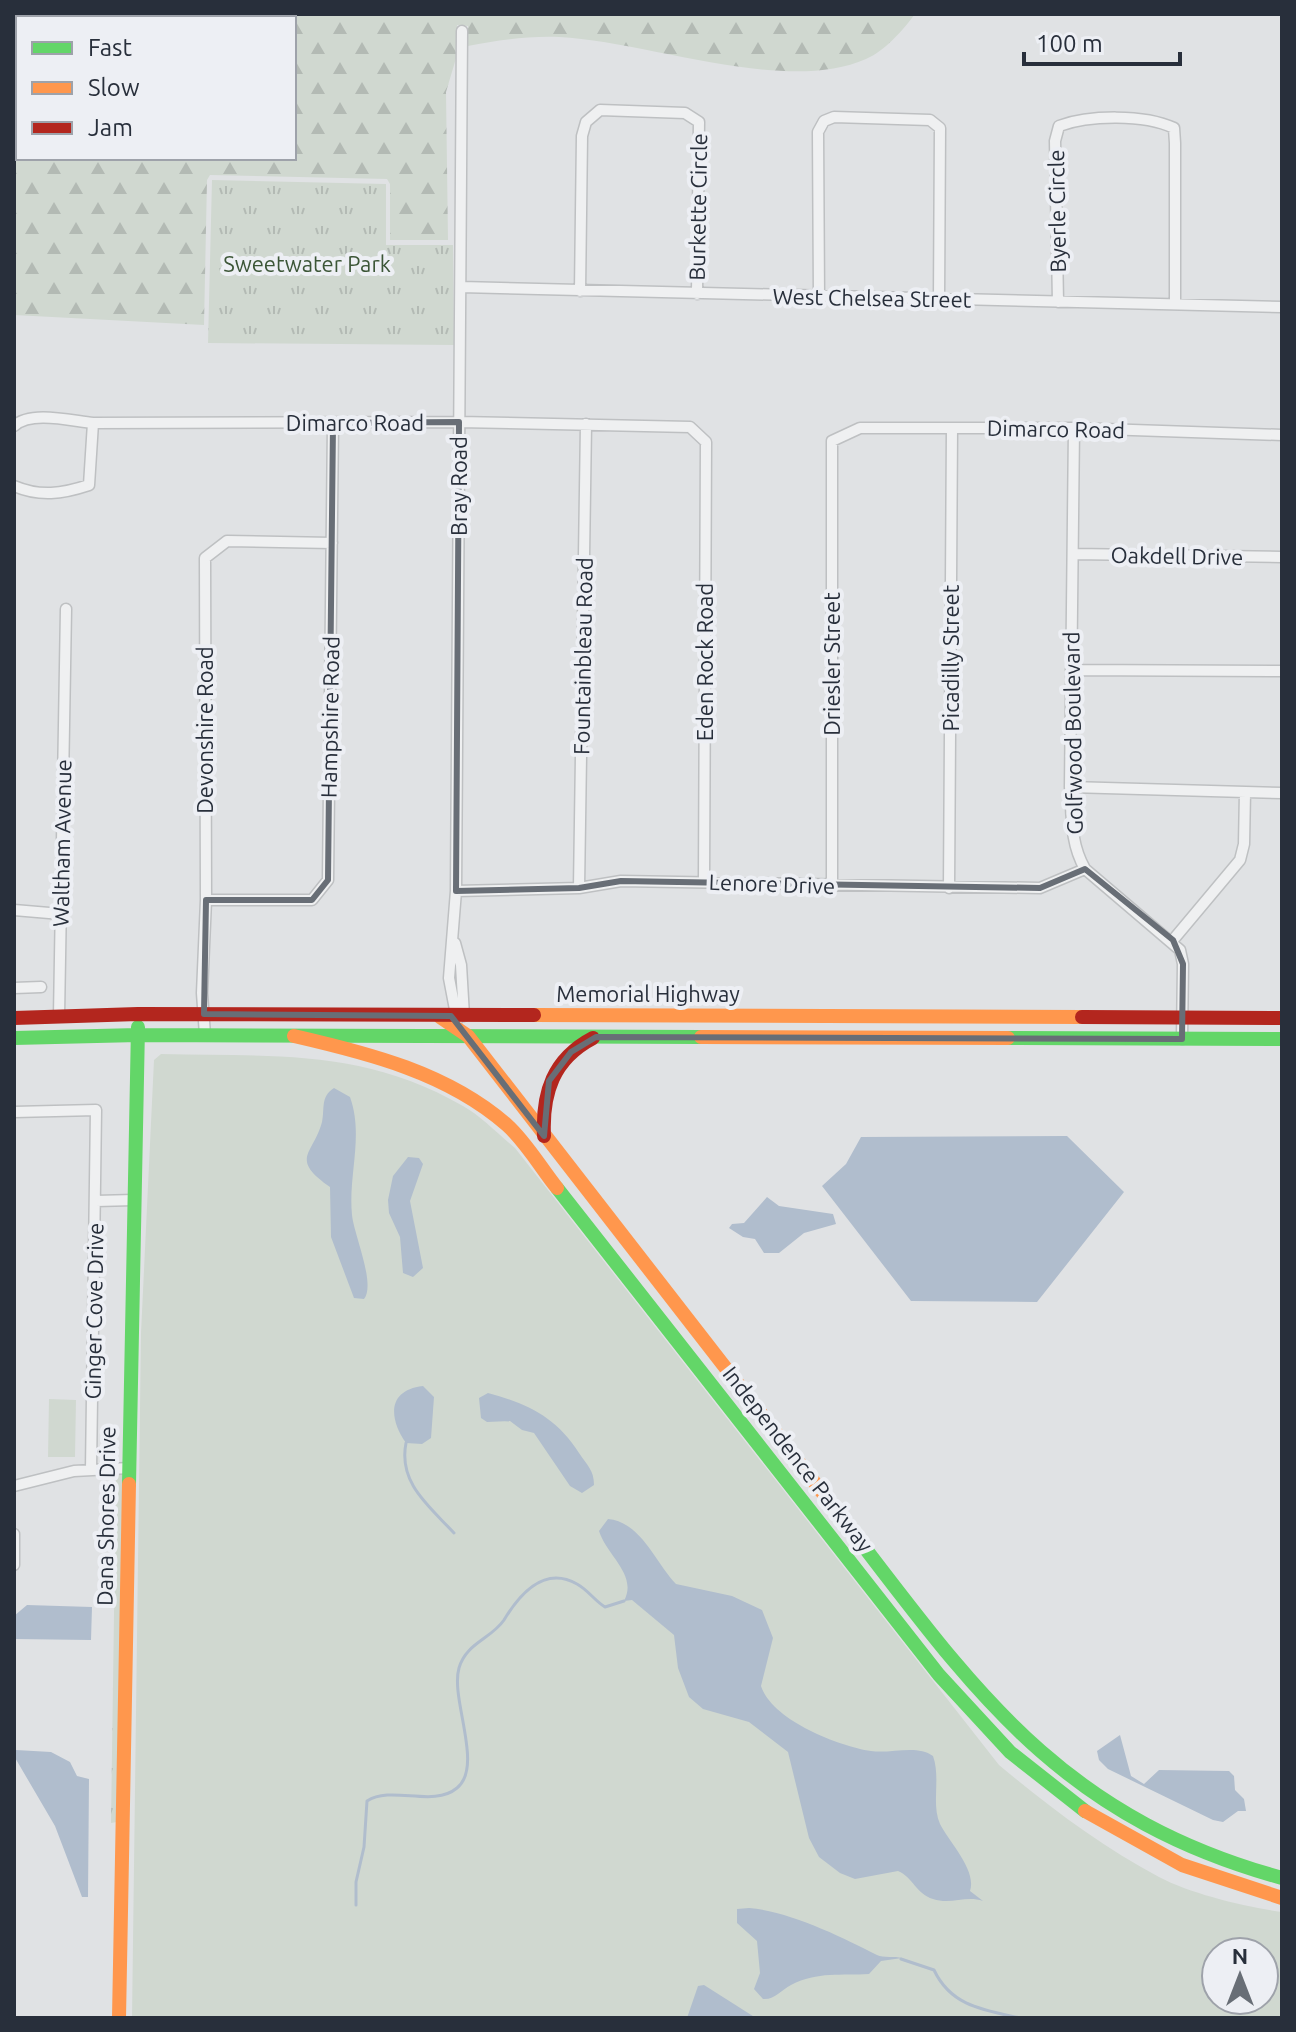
<svg xmlns="http://www.w3.org/2000/svg" width="1296" height="2032" viewBox="0 0 1296 2032" font-family="Ubuntu,sans-serif">
<style>
.green{fill:#d0d8d0;fill-rule:evenodd}
.forest{fill:url(#forest-firs);fill-rule:evenodd}
.park{fill:url(#park-tufts)}
.water{fill:#b0bdcd}
.lines{fill:none;stroke-linecap:round;stroke-linejoin:round}
.stream{stroke:#b0bdcd;stroke-width:3}
.street-casing{stroke:#bec0c2;stroke-width:13}
.street{stroke:#eff0f1;stroke-width:10}
.fast{stroke:#63d668;stroke-width:14}
.slow{stroke:#ff974d;stroke-width:14}
.jam{stroke:#b3261e;stroke-width:14}
.marked{fill:none;stroke:#686e76;stroke-width:6;stroke-linejoin:round}
.labels{text-anchor:middle;stroke-width:8;stroke-linejoin:round;paint-order:stroke}
.street-label{font-size:22px;fill:#282f3b;stroke:#edeff4}
.park-label{font-size:22px;fill:#3c5637;stroke:#edeff4}
</style>
<defs>
<pattern id="forest-firs" width="22" height="20" patternUnits="userSpaceOnUse" patternTransform="scale(2)"><rect width="22" height="20" fill="#d0d8d0"/><path d="M5 1l3.5 6h-7zM16 11l3.5 6h-7z" fill="#b3bab4"/></pattern>
<pattern id="park-tufts" width="24" height="20" patternUnits="userSpaceOnUse" patternTransform="scale(2)"><rect width="24" height="20" fill="#d0d8d0"/><path d="M3 7l-1-3M5 7V3M7 7l1-3M15 17l-1-3M17 17v-4M19 17l1-3" fill="none" stroke="#b3bab4"/></pattern>
</defs>
<rect width="100%" height="100%" fill="#e0e2e4"/>
<path class="green" d="M161,1054C272,1057 362,1048 463,1106C481,1116 498,1134 515,1148L999,1765C1048,1806 1102,1847 1159,1877C1191,1894 1246,1907 1282,1912V2018H132L141,1333L154,1060ZM1216,1952H1264V2000H1216Z
M49,1399L76,1400L75,1457H48Z"/>
<path class="forest" d="M14,14H915C903,30 885,51 866,59C785,95 647,41 559,37C527,36 498,40 468,46V26L457,25V55L446,92L448,240H390V184L387,179L210,175L207,180L204,325L14,315ZM18,18H294V158H18Z"/>
<path class="park" d="M212,180L386,184V245H453L454,345L208,343Z
M116,1474H124L117,1822L111,1823Z"/>
<path class="water" d="M334,1088L350,1097C364,1136 348,1175 352,1215C354,1235 376,1284 364,1299L354,1298L331,1237L330,1187C289,1158 313,1155 322,1122C325,1109 320,1097 334,1088Z
M1067,1136L1124,1192L1037,1302L911,1301L822,1186L846,1164L861,1137Z
M408,1157L419,1158L423,1164L410,1201L423,1268L413,1277L403,1273L400,1237L389,1213L388,1200L393,1176Z
M767,1197L779,1206L833,1214L836,1224L804,1233L779,1253H764L755,1239L743,1237L729,1228L732,1224L744,1223Z
M423,1386L434,1397L431,1438L422,1444L406,1443C388,1417 388,1390 423,1386Z
M488,1393C528,1404 556,1417 579,1453C587,1465 594,1470 594,1485L582,1493L570,1486L534,1433L522,1430L510,1421L487,1422L481,1418L479,1398Z
M608,1519C641,1522 655,1562 676,1584L732,1596L762,1610L773,1638L761,1686C772,1720 838,1746 871,1751C891,1754 917,1744 933,1756C941,1778 931,1804 940,1824C949,1842 977,1870 970,1891L983,1901C966,1895 951,1905 933,1899C916,1894 913,1877 898,1871L855,1879L840,1873L819,1857L809,1838L788,1752L749,1722L703,1709L689,1697L678,1668L674,1635L632,1600L624,1601C638,1575 607,1556 599,1531Z
M27,1605L92,1607L91,1640L14,1639V1616Z
M1120,1735L1131,1776L1144,1784L1159,1770L1229,1771L1234,1776L1235,1790L1244,1799L1246,1811H1238L1223,1822L1213,1820L1108,1769L1099,1760L1097,1751Z
M16,1750L51,1752L70,1762L77,1776L89,1779L88,1897H82L55,1826L14,1756Z
M749,1908C789,1911 842,1937 877,1955C883,1958 895,1956 902,1958L881,1961L869,1974C841,1976 818,1971 791,1985C781,1990 775,2000 763,1999L754,1989L760,1973L757,1941L737,1923V1909Z
M704,1985L756,2018H687L698,1986Z"/>
<g class="lines">
<path class="stream" d="M406,1443C398,1483 429,1506 454,1533
M356,1905V1882L364,1847L367,1801C392,1785 433,1808 457,1788C484,1766 450,1699 459,1668C466,1643 491,1639 504,1620C519,1595 544,1565 577,1584C588,1590 595,1601 605,1607L624,1601
M901,1959L934,1970C951,2006 983,2010 1020,2018"/>
<g class="street-casing">
<path id="street" d="M461,287L1282,307
M580,291L582,136L586,122L600,110L685,113L699,122L697,294
M819,298L818,132L824,121L834,117L930,120L940,128L939,299
M1058,302L1055,141L1059,126C1089,115 1144,114 1174,128L1175,143V304
M93,423L459,422L690,427L706,442L704,881
M14,426C31,410 72,421 93,423L89,485C62,494 40,497 14,486
M1074,428L1070,787C1072,816 1070,843 1085,869L1180,950L1183,964L1182,1039
M1073,554L1282,557
M1071,670L1282,671
M1070,787L1282,793
M832,886V441L860,428H1074L1282,435
M579,888L586,424
M949,888L952,428
M456,891L579,888L621,881L1040,888L1085,869
M206,900H312L328,880L333,423
M14,910L61,914
M1173,940L1240,860L1244,844L1245,792
M455,943L461,965L464,1016
M14,988L41,987
M59,1016L66,609
M457,1020L449,978L456,891L462,31
M205,1035L202,993L206,900L205,558L227,541L332,543
M14,1112L96,1110L91,1470
M96,1201L134,1200
M14,1486L74,1471L129,1468
M14,1534V1565"/>
</g>
<use href="#street" class="street"/>
<path class="fast" d="M14,1038L138,1035L701,1037
M1008,1038L1282,1039
M557,1188L939,1675L1010,1752L1085,1811
M129,1484L138,1027
M825,1496C966,1677 1047,1813 1282,1878"/>
<path class="slow" d="M534,1015L1082,1017
M440,1017L468,1036L825,1496
M294,1036C368,1053 448,1073 507,1125C526,1142 541,1168 557,1188
M701,1037L1008,1038
M1085,1811L1182,1865L1282,1898
M119,2018L129,1484"/>
<path class="jam" d="M1082,1017L1282,1018
M14,1018L138,1014L534,1015
M544,1136C542,1093 553,1059 593,1038"/>
</g>
<path class="marked" d="M459,422L456,891L579,888L621,881L1040,888L1085,869L1173,940L1183,964L1182,1039L596,1037L571,1052L549,1081L544,1136L451,1016L204,1014L206,900H312L328,880L333,423Z"/>
<g class="labels">
<g class="street-label">
<text transform="translate(698 207) rotate(-89)" y="8">Burkette Circle</text>
<text transform="translate(1057 211) rotate(-91)" y="8">Byerle Circle</text>
<text transform="translate(872 298) rotate(1)" y="8">West Chelsea Street</text>
<text x="355" y="431">Dimarco Road</text>
<text transform="translate(1056 429) rotate(1)" y="8">Dimarco Road</text>
<text transform="translate(459 486) rotate(-90)" y="8">Bray Road</text>
<text transform="translate(1177 556) rotate(1)" y="8">Oakdell Drive</text>
<text transform="translate(583 656) rotate(-89)" y="8">Fountainbleau Road</text>
<text transform="translate(951 658) rotate(-90)" y="8">Picadilly Street</text>
<text transform="translate(705 662) rotate(-90)" y="8">Eden Rock Road</text>
<text transform="translate(832 664) rotate(-90)" y="8">Driesler Street</text>
<text transform="translate(330 717) rotate(-89)" y="8">Hampshire Road</text>
<text transform="translate(205 730) rotate(-90)" y="8">Devonshire Road</text>
<text transform="translate(1073 733) rotate(-91)" y="8">Golfwood Boulevard</text>
<text transform="translate(62 843) rotate(-89)" y="8">Waltham Avenue</text>
<text transform="translate(772 884) rotate(2)" y="8">Lenore Drive</text>
<text x="648" y="1002">Memorial Highway</text>
<text transform="translate(94 1311) rotate(-89)" y="8">Ginger Cove Drive</text>
<text transform="translate(798 1459) rotate(52)" y="8">Independence Parkway</text>
<text transform="translate(106 1516) rotate(-89)" y="8">Dana Shores Drive</text>
</g>
<g class="park-label">
<text x="307" y="272">Sweetwater Park</text>
</g>
</g>
<rect width="1296" height="2032" fill="none" stroke="#282f3b" stroke-width="32"/>
<rect x="16" y="16" width="280" height="144" fill="#edeff4" stroke="#9ea2aa" stroke-width="2"/>
<rect x="32" y="42" width="40" height="12" fill="#63d668" stroke="#9ea2aa" stroke-width="2"/>
<text x="88" y="56" font-size="24" fill="#282f3b">Fast</text>
<rect x="32" y="82" width="40" height="12" fill="#ff974d" stroke="#9ea2aa" stroke-width="2"/>
<text x="88" y="96" font-size="24" fill="#282f3b">Slow</text>
<rect x="32" y="122" width="40" height="12" fill="#b3261e" stroke="#9ea2aa" stroke-width="2"/>
<text x="88" y="136" font-size="24" fill="#282f3b">Jam</text>
<g transform="translate(1240 1976)"><circle r="38" fill="#edeff4" stroke="#9ea2aa" stroke-width="2"/>
<path d="M0-6L14 30L0 20L-14 30Z" fill="#686e76"/>
<text y="-12" font-size="22" font-weight="bold" text-anchor="middle" fill="#282f3b">N</text>
</g>
<path d="M1024 52v12h156v-12" fill="none" stroke="#282f3b" stroke-width="4"/>
<text x="1036" y="52" font-size="24" fill="#282f3b" stroke="#edeff4" stroke-width="6" paint-order="stroke">100 m</text>
</svg>
